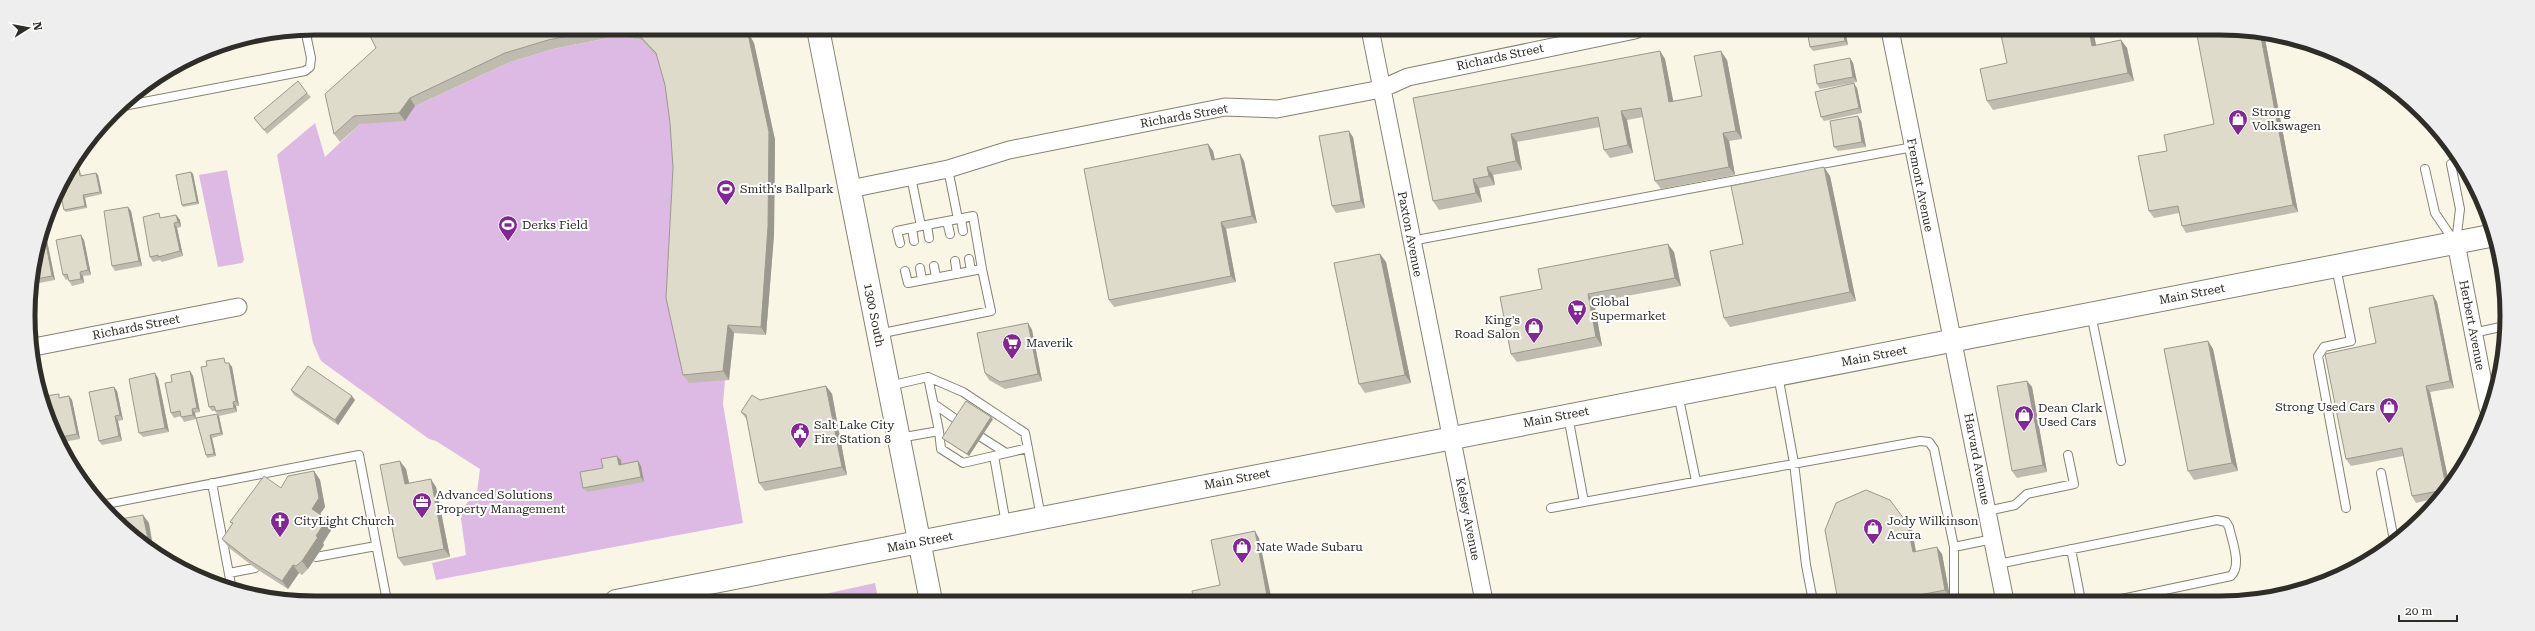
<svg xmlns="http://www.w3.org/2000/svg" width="2535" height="631" viewBox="0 0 2535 631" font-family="'Roboto Serif',serif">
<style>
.green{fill:#dcbae3}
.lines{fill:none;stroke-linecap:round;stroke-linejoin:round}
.lane-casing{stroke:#858374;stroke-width:10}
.street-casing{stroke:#858374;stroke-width:19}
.secondary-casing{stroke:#858374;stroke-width:24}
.lane{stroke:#fff;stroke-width:8}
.street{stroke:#fff;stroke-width:17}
.secondary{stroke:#fff;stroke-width:22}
.wall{fill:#bfbcaf}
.shaded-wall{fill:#9b998e}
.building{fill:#dedbcb;stroke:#9b998e}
.labels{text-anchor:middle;stroke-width:4;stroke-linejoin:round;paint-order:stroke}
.street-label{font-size:12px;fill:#2e2d27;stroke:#fff}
.poi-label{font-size:12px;fill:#2e2d27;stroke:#fff;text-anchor:start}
.rim{fill:none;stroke:#2e2d27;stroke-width:5}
</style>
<rect width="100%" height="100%" fill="#f9f6e6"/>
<path class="green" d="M618,36L641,40L662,62L725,380L723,404L743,523L436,580L432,563L466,555L460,511L477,492L480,469L436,441L429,439L321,361L313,343L277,155L315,123L325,157L360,124L415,106L510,62L553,49Z
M227,170L244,260L242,263L218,267L199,175Z
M875,583L878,598L864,601H826L825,594Z"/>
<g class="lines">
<g class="lane-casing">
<path id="lane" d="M118,107L305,71L310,67L311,58L305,29
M2451,164L2460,209L2456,242
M2425,169L2435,213L2454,241
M911,177L921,226L958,219L948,169
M958,219L973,216L982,269
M961,219L963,231
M947,221L950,234
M927,225L929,238
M912,228L914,241
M1411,241L1913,147
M900,243L897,231L921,226
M969,259L971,271
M955,261L957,274
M934,266L936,277
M2336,267L2351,341L2324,347L2318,356L2346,508
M920,268L922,280
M2091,314L2121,461
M2473,333L2505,326
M878,334L991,311L982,269L908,283L905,271
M1778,375L1794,463L1806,565L1813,601
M889,386L928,377L963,392L1025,433L1041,517
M1678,394L1696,481
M934,404L957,420
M1568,416L1584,502
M939,431L941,449L963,463L1028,448
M981,437L1006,453
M899,438L939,431L928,377
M994,456L1006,524
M2381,473L2394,540
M212,483L232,590
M101,505L359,455L387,601
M1551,508L1920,441L1929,442L1934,449L1954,547L1993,539
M1987,511L2015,505L2027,494L2074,484L2068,455
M1954,547V601
M2071,549L2081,601
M316,557L376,546
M1998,564L2217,520L2226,522L2229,527C2232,541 2242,565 2231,576L2112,601
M229,573L255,568"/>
</g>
<g class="street-casing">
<path id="street" d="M1370,29L1484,601
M1890,30L2005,601
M850,189L948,169L1009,150L1225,107L1277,109L1381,89L1408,77L1635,30
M2456,243L2488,408
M34,347L238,307"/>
</g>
<g class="secondary-casing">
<path id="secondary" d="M818,29L931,601
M616,601L2495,235"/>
</g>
<use href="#lane" class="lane"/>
<use href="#street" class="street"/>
<use href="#secondary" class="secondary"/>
</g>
<path class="wall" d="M366,28L746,29L754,43L775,140L774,235L766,335L734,333L729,380L689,383L683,375L673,168L670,123L665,85L657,57L641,40L618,36L553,49L510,62L415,106L405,121L360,124L340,142L334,134L376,48Z
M1807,30H1845L1848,45L1813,51L1810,47Z
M1971,30H1980L1972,32Z
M2257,30L2280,36L2265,39L2298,212L2186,233L2182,226L2179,213L2154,218L2149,211L2167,151L2214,124Z
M2121,40L2127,48L2134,81L1993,110L1987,101L2007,63Z
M1660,51L1665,59L1673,101L1702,96L1727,60L1742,139L1729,141L1735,175L1661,189L1655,181L1643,117L1627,120L1633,153L1610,158L1604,150L1600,127L1517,142L1522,170L1493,175L1495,185L1479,188L1482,202L1439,210L1433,201L1413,98Z
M1850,58L1853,63L1857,82L1820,89L1817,84Z
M1857,88L1862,113L1824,121L1821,117Z
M307,93L311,97L267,134L254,118Z
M1861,121L1866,147L1838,151L1834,147Z
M1353,137L1365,208L1336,213L1332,206Z
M1208,144L1213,151L1215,159L1240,154L1244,161L1257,223L1226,229L1236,282L1114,307L1109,300Z
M79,169L80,171L82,176L96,173L98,175L102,194L85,198L87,208L66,212L64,210Z
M191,172L193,174L199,204L183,207L182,205Z
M1830,176L1856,301L1730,327L1724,318L1743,244Z
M128,207L131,211L142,266L115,271L112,266Z
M176,215L180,220L181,227L177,228L183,256L162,262L160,260L153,262L150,257L162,218Z
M44,226L55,280L39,283L37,280L31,282L38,241Z
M84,240L91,275L83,276L84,283L72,286L69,281L68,279L66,280L63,275Z
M1674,252L1681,286L1594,302L1602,346L1517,362L1511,354L1542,289Z
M1380,254L1386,262L1411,383L1365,393L1359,384Z
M2433,295L2437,302L2454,388L2430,392L2449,483L2437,498L2416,503L2412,496L2403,456L2351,466L2346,459L2376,343Z
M1028,323L1032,330L1042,381L1005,389L989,380L985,373Z
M2208,341L2213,349L2238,471L2194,480L2188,471Z
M227,362V363H229L232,367L239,406H236L237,412L219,416L215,411H212L209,407Z
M190,371L193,376L200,412L195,413L196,418L217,414L219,416L223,435L212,438L216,456L207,458L206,455L196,419L184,422L181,416L174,418L171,413L172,382Z
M158,378L169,432L143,437L139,433Z
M2027,381L2032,387L2047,472L2017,478L2012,471Z
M826,386L832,394L847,475L765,491L759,483L747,420L741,412L760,400Z
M114,387L117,391L123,420L118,421L122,441L102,445L99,441Z
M291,390L355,400L338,425L294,395Z
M69,396L72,400L80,439L58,443L51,424L61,397Z
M993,419L969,456L944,440L942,438Z
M621,460V464L638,461L641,466L644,482L587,492L583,488L603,468Z
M406,469L409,483L436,487L450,557L404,566L398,558Z
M314,471L320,480L325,507L320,514L327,519L333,527L323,543L324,545L308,569L302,575L299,573L288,589L255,568L228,547L222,539L232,524L230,522L281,488Z
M1907,523L1912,530L1916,551L1942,554L1950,597L1930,601H1838Z"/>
<path class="shaded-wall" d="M745,29H746L754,43L775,140L774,235L766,335L761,327Z
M1843,30H1845L1848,45L1845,41Z
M2089,30H2093L2098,54L2092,46Z
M2260,32L2265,39L2298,212L2293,205Z
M2121,40L2127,48L2134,81L2128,73Z
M1660,51L1665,59L1675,110L1669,102Z
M1721,51L1727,60L1742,139L1736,131Z
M1850,58L1853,63L1857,82L1853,77Z
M1854,83L1857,88L1862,113L1859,108Z
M410,98L415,106L405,121L399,113Z
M1621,111L1627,120L1633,153L1628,145Z
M1858,116L1861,121L1866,147L1862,142Z
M1349,131L1353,137L1365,208L1361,201Z
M1723,133L1729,141L1735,175L1729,167Z
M1511,134L1517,142L1522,170L1516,161Z
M1208,144L1213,151L1216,167L1212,160Z
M1240,154L1244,161L1257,223L1252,216Z
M1487,167L1493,175L1495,185L1489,176Z
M1824,167L1830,176L1856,301L1850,292Z
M191,172L193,174L199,204L197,202Z
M96,173L98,175L102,194L100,192Z
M1473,179L1479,188L1482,202L1476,193Z
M83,195L85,198L87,208L85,206Z
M128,207L131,211L142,266L139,261Z
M176,215L180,220L181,227L178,222Z
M1221,222L1226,229L1236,282L1231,276Z
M174,223L177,228L183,256L180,251Z
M44,225V226L55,280L52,276L43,228Z
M81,235L84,240L91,275L88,270Z
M1668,244L1674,252L1681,286L1675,278Z
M1380,254L1386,262L1411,383L1405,375Z
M80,272L83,276L84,283L81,279Z
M1588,294L1594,302L1602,346L1596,337Z
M2433,295L2437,302L2454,388L2450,381Z
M1028,323L1032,330L1042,381L1038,374Z
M728,325L734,333L729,380L723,371Z
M2208,341L2213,349L2238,471L2232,463Z
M229,363L232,367L239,406L236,401Z
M190,371L193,376L200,412L197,408Z
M155,373L158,378L169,432L165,428Z
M2027,381L2032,387L2047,472L2043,465Z
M826,386L832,394L847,475L842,467Z
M2426,386L2430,392L2449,483L2446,486Z
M114,387L117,391L123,420L120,415Z
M69,396L72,400L80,439L77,434Z
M352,396L355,400L338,425L335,420Z
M233,402L236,406L237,412L234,408Z
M192,409L195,413L196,419L193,415Z
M217,414L219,416L223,435L221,433Z
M115,416L118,421L122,441L119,436Z
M991,417L993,419L969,456L967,454Z
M210,435L212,438L216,456L214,454Z
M617,456L621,460L622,469L619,465Z
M400,461L406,469L411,492L405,484Z
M638,461L641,466L644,482L641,477Z
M314,471L320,480L325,507L318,517L312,509Z
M431,479L436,487L450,557L444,549Z
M143,515L149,523L154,552L150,549Z
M327,519L333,527L323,543L324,545L308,569L302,561L316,536Z
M1907,523L1912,530L1917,559L1913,552Z
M1255,531L1259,538L1272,601H1268Z
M1937,547L1942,554L1950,597L1945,590Z
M293,565L299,573L288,589L282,581Z"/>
<path class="building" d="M366,28H607L548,40L505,53L410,98L399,113L354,116L334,134L325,94L376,48Z
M618,28L745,29L748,34L769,132L768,227L761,327L728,325L723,371L683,375L666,298L673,168L670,123L665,85L656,53L635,31Z
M1807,30H1843L1845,41L1810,47Z
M2000,30H2089L2092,46L2121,40L2128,73L1987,101L1980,69L2007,63Z
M2196,30H2257L2263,32H2260L2293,205L2182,226L2178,206L2149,211L2138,156L2167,151L2164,135L2214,124Z
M1660,51L1669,102L1702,96L1694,56L1721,51L1736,131L1723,133L1729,167L1655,181L1641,108L1621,111L1628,145L1604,150L1598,117L1511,134L1516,161L1487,167L1489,176L1473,179L1476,193L1433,201L1413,98Z
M1850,58L1853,77L1817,84L1814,65Z
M298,81L307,93L264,130L254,118Z
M1854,83L1859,108L1821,117L1815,92Z
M1858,116L1862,142L1834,147L1830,121Z
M1349,131L1361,201L1332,206L1319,136Z
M1208,144L1212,160L1240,154L1252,216L1221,222L1231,276L1109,300L1084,169Z
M1824,167L1850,292L1724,318L1710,251L1743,244L1731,186Z
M79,169L80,176L96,173L100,192L83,195L85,206L64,210L59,187L69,171Z
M191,172L197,202L182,205L176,175Z
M128,207L139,261L112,266L104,211Z
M159,213L160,218L176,215L178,222L174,223L180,251L158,257V255L150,257L143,217Z
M43,228L52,276L36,279L35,276H32L38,241Z
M81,235L88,270L80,272L81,279L69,281L67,274L63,275L56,240Z
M1668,244L1675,278L1588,294L1596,337L1511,354L1500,297L1542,289L1538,269Z
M1380,254L1405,375L1359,384L1334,263Z
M2433,295L2450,381L2426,386L2446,486L2444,490L2412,496L2402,448L2346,459L2325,354L2376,343L2369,308Z
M1028,323L1038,374L1000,382L985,373L977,333Z
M2208,341L2232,463L2188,471L2164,349Z
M224,358L225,363H229L236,401L233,402L234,408L216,411L214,406L209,407L201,367L207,366L206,361Z
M308,366L352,396L335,420L291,390Z
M190,371L197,408L192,409L193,415L181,417L180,411L171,413L165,383L172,382L171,375Z
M155,373L165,428L139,433L129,379Z
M2027,381L2043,465L2012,471L1997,386Z
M826,386L842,467L759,483L746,415L741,412L752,395L760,400Z
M114,387L120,415L115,416L119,436L99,441L89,392Z
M59,394V398L69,396L77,434L56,438L51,424L45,396Z
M966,401L991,417L967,454L942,438Z
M217,414L221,433L210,435L214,454L206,455L196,418Z
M617,456L619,465L638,461L641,477L583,488L580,472L603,468L601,459Z
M400,461L405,484L431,479L444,549L398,558L380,465Z
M314,471L319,498L312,509L327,519L316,536L318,537L302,561L296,566L293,565L282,581L249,560L222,539L233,523L230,522L264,476L281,488L288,476Z
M1866,490L1890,500L1907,523L1913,552L1937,547L1945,590L1914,596L1915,601H1838L1825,530L1836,503Z
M143,515L150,549L126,532L115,520Z
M1255,531L1268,601H1194L1192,591L1220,585L1211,540Z
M1313,599L1314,601H1303Z"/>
<defs>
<g id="shop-pin" transform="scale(1)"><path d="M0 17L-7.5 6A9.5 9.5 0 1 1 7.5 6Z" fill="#822895" stroke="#fff"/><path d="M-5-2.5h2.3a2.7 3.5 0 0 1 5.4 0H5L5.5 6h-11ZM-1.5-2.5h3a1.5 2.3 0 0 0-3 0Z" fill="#fff"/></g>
<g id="stadium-pin" transform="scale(1)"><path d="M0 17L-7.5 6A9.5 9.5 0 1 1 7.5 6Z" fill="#822895" stroke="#fff"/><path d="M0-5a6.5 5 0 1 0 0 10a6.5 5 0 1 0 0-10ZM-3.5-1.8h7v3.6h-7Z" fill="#fff"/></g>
<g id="supermarket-pin" transform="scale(1)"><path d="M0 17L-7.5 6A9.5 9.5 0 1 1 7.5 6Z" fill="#822895" stroke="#fff"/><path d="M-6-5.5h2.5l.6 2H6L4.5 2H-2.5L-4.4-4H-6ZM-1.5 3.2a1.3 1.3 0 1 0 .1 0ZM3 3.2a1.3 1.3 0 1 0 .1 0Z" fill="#fff"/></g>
<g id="civic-pin" transform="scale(1)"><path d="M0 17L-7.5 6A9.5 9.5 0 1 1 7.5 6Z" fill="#822895" stroke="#fff"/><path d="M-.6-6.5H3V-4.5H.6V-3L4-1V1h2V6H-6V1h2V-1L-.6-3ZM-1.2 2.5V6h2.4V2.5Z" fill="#fff"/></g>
<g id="office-pin" transform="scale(1)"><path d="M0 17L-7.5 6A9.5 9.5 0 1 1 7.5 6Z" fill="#822895" stroke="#fff"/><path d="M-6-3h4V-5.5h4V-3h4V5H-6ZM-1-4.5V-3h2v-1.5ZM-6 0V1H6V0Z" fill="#fff"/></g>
<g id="church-pin" transform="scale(1)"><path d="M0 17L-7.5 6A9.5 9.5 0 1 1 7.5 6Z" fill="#822895" stroke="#fff"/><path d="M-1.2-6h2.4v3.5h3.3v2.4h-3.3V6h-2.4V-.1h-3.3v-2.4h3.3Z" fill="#fff"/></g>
</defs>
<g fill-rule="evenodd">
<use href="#shop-pin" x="2238" y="119"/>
<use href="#stadium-pin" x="726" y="189"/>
<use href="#stadium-pin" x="508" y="225"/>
<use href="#supermarket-pin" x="1577" y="309"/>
<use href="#shop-pin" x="1534" y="327"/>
<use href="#supermarket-pin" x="1012" y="343"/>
<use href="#shop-pin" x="2389" y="407"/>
<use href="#shop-pin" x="2024" y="415"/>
<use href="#civic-pin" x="800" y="432"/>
<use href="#office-pin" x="422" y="502"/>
<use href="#church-pin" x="280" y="521"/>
<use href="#shop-pin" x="1873" y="528"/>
<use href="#shop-pin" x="1242" y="547"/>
</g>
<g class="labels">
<g class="street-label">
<text transform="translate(1500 57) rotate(-12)" y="4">Richards Street</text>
<text transform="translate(1184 116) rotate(-10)" y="4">Richards Street</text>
<text transform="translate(1920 185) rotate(79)" y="4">Fremont Avenue</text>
<text transform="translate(1410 234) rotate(79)" y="4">Paxton Avenue</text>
<text transform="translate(2192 294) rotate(-11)" y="4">Main Street</text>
<text transform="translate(874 315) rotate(79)" y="4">1300 South</text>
<text transform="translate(2472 325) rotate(79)" y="4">Herbert Avenue</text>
<text transform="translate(136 327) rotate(-11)" y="4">Richards Street</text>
<text transform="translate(1874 356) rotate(-11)" y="4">Main Street</text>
<text transform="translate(1556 417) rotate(-11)" y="4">Main Street</text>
<text transform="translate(1977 459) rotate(79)" y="4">Harvard Avenue</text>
<text transform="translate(1237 479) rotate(-11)" y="4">Main Street</text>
<text transform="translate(1468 519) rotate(79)" y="4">Kelsey Avenue</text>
<text transform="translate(920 542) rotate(-11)" y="4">Main Street</text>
</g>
<g class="poi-label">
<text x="2252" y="116">Strong<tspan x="2252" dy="14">Volkswagen</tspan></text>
<text x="740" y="193">Smith's Ballpark</text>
<text x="522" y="229">Derks Field</text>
<text x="1591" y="306">Global<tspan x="1591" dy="14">Supermarket</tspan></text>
<text x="1520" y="324" text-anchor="end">King's<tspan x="1520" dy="14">Road Salon</tspan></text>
<text x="1026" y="347">Maverik</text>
<text x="2375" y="411" text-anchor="end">Strong Used Cars</text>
<text x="2038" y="412">Dean Clark<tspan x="2038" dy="14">Used Cars</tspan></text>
<text x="814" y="429">Salt Lake City<tspan x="814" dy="14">Fire Station 8</tspan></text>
<text x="436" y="499">Advanced Solutions<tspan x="436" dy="14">Property Management</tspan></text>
<text x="294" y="525">CityLight Church</text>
<text x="1887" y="525">Jody Wilkinson<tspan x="1887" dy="14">Acura</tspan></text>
<text x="1256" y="551">Nate Wade Subaru</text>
</g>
</g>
<path d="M0 0H2535V631H0ZM315 35H2220A280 280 0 0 1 2500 315V316A280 280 0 0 1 2220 596H315A280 280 0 0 1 35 316V315A280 280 0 0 1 315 35Z" fill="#eee" fill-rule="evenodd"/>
<path class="rim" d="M315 35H2220A280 280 0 0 1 2500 315V316A280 280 0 0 1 2220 596H315A280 280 0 0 1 35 316V315A280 280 0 0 1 315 35Z"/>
<g transform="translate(28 28) rotate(79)" stroke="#ffffff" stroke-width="3" paint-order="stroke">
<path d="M0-3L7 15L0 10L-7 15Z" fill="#2e2d27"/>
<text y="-6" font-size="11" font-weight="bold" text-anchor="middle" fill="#2e2d27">N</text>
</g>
<path d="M2399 615v6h58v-6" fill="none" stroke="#2e2d27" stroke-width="2"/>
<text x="2405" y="615" font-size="12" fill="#2e2d27" stroke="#ffffff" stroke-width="3" paint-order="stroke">20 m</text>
</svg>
